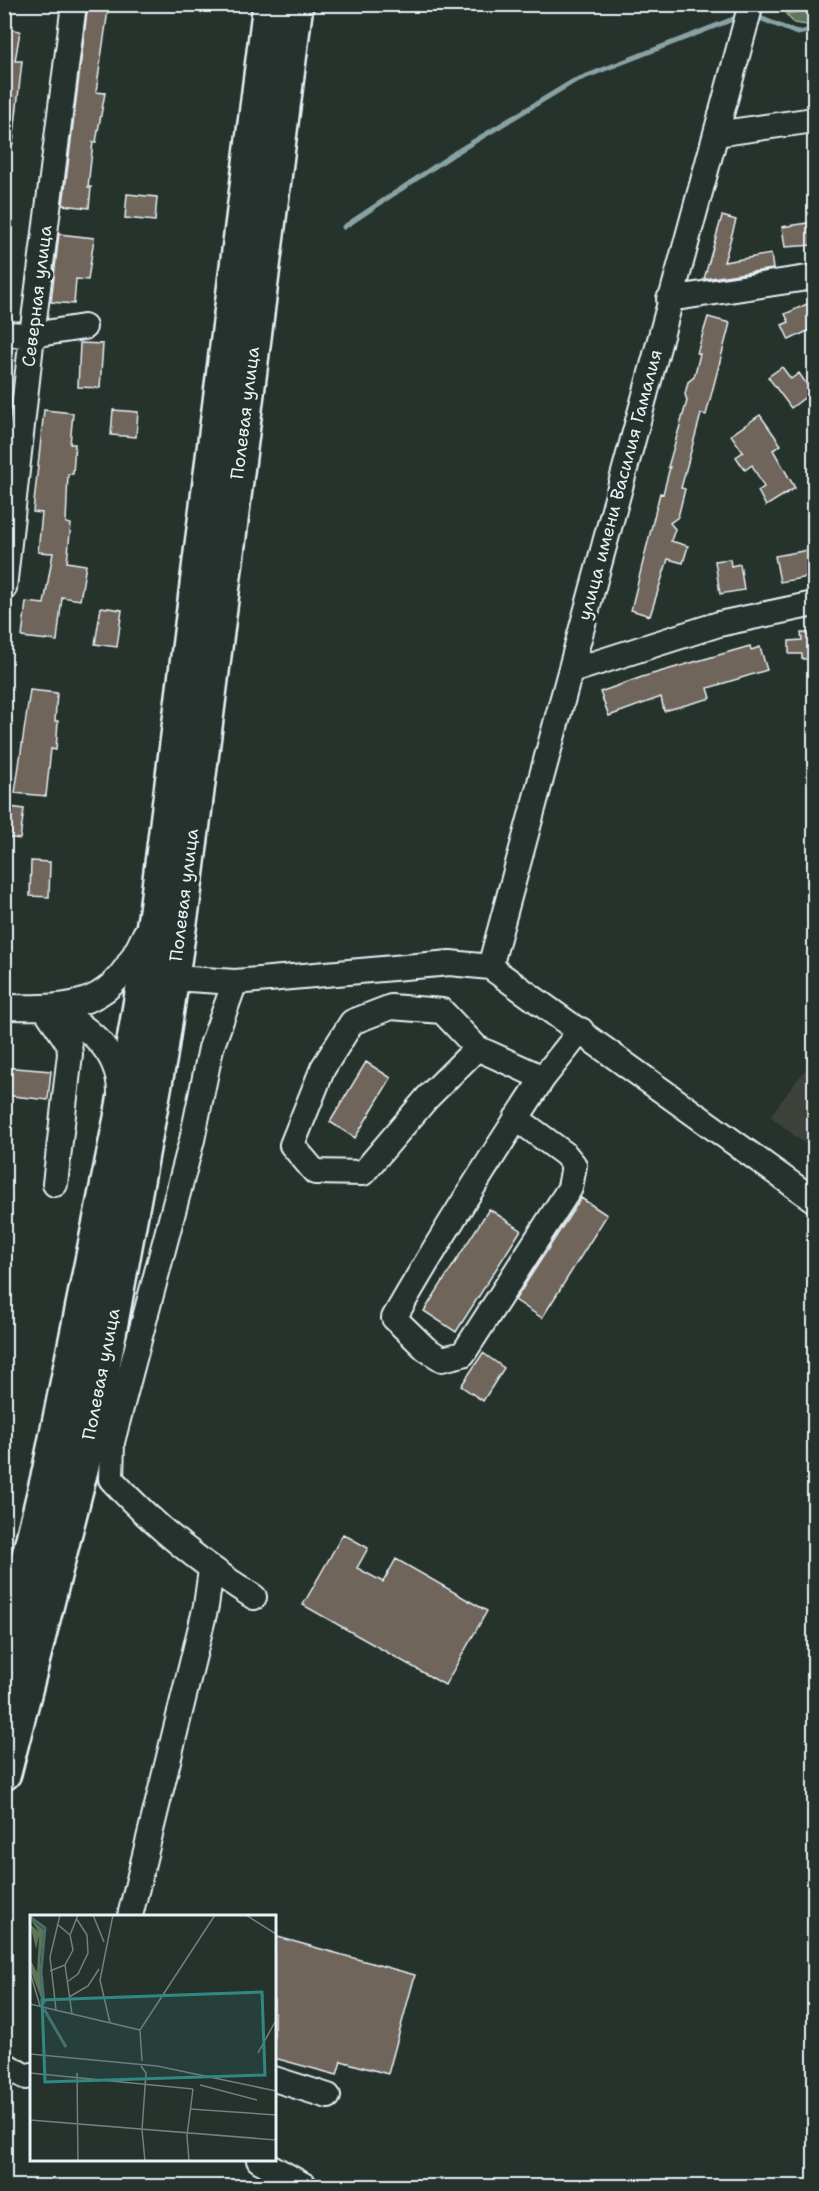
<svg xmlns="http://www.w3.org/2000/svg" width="819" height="2191" viewBox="0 0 819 2191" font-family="'Shantell Sans',sans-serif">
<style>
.built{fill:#3c423a}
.green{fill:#5d7458;stroke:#a2b2a8;stroke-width:1.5}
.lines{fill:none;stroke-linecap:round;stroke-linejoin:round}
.stream{stroke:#89a2a4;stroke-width:5}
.building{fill:#70655a;stroke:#e8f1f8;stroke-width:1.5}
.minor-casing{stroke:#e8f1f8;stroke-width:28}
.highway-casing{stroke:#e8f1f8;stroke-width:38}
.minor{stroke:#26332d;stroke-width:24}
.highway{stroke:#26332d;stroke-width:33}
.labels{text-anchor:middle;stroke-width:6;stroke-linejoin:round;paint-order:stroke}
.street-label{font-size:18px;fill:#e8f1f8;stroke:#26332d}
.inset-river{fill:none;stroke:#496e6c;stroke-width:3}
.inset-road{fill:none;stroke:#747f7e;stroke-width:1.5}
.view{fill:#308883;fill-opacity:0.15;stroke:#308883;stroke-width:3}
.inset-edge{fill:none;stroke:#e8f1f8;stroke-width:3}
</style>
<rect width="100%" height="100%" fill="#26332d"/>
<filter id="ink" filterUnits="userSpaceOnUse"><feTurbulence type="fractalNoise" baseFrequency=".0167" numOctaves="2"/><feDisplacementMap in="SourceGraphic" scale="12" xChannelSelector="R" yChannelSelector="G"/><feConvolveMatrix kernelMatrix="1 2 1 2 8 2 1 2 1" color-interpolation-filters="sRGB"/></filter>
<g filter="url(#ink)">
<path class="built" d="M814,1058V1151L770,1116Z"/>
<path class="green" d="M807,10L808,14L814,13V26L794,23L786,14Z"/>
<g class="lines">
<path class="stream" d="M755,16L797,33L814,30
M344,227L455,153L574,81L741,16"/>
</g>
<path class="building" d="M88,4H109L96,92L105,93L96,142H93L88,187H91L89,208L63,205Z
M4,28L20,31L15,61H22L13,144H4Z
M127,194L157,197L155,221L125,218Z
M722,216L736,220L724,262L771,254L773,269L704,279Z
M814,222V245L785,247L782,227Z
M59,234L94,238L88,280L76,279L74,304L51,302Z
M809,303L814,315V328L789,340L782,325L789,322L785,314Z
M708,317L730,323L706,415L701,414L681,488L685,489L678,517L670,523L675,529L671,541L688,546L683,563L668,559L650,616L631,610L660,493L663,494L670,467H668L687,401L685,394L688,382L694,377L700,354L697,353Z
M80,343L103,344L100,388L78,387Z
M782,367L791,379L799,373L812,392L791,408L768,377Z
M44,410L73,413L70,444H75L73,474H68L66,523L71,524L67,562L86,565L80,600L62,597L57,641L22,637L26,602L44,604L53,553L38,552L42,513L33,512Z
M113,410L138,412L136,437L111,435Z
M760,415L781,445L773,450L795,488L766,506L758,491L764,487L752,465L745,470L736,457L743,452L731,435Z
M814,549V576L780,582L775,556Z
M730,559L731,566L740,564L744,590L720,594L715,561Z
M101,607L122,610L117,647L95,644Z
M801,633H814V659H802V654H789V641L802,640Z
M750,646L751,650L760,647L767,670L708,688L711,698L664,711L661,697L609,716L600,692L642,677Z
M30,690L57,693L55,721H58L56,750L51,749L46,796L15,793Z
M4,806L24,809L20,839L4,837Z
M31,861L50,862L49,897L30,896Z
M366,1062L391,1078L355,1138L330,1122Z
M4,1067L51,1071L48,1100L4,1095Z
M581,1198L607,1215L542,1318L515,1300Z
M489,1209L521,1230L456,1332L424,1311Z
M483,1353L504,1368L483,1401L461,1386Z
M343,1534L368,1548L357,1568L383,1582L396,1559L487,1611L445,1685L303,1605Z
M274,1936L415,1975L388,2074L341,2061L337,2075L274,2058Z"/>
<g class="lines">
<g class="minor-casing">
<path id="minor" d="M716,134L814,120
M669,299L814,277
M4,334L32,335L84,327
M4,588L32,335L74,4
M571,671L719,624L814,604
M490,967L751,4
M173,978L235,982L450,963L490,967L814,1200
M235,982L211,1048L192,1140L112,1442L111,1479C153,1525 200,1563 254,1597
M4,1007C80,1008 111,1008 145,934
M44,1007L69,1044L70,1054L55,1184
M53,1008C87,1027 119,1049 120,1092
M477,1048L427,1098L363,1173L315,1172L292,1145L323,1068L352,1022L391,1007L442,1011L477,1048L543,1078L581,1030
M516,1118L565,1154L574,1165L570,1188L463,1354L442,1359L426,1349L394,1318C441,1236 491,1157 543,1078
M130,1916L206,1606L211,1570
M4,2064L26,2077L32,2075
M274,2079L328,2096
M259,2160L305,2186"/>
</g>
<g class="highway-casing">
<path id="highway" d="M4,1658L49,1473L121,1118L156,911L270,4
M4,1773L92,1426L160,1056L183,902L296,4"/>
</g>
<use href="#minor" class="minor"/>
<use href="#highway" class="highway"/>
</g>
</g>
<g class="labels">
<g class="street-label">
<text transform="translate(37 296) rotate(-83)" y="6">Северная улица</text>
<text transform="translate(245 413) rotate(-83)" y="6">Полевая улица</text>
<text transform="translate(620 485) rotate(-75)" y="6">улица имени Василия Гамалия</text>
<text transform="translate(184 895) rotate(-83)" y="6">Полевая улица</text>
<text transform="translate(101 1374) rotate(-79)" y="6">Полевая улица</text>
</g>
</g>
<g transform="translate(30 1915)">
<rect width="246" height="246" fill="#26332d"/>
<path d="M0,4L14,15L10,46L13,88L0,54V44L7,57L9,21L6,34L0,9L9,17Z" fill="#5d7458"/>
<path class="inset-river" d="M0,2L15,13L11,56L14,89M14,94L36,132"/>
<path class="inset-road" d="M63,0L74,27M216,0L246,19M40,20L48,0M35,50L42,99M20,56L35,50L43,35L40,20L27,9M0,57L10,91M37,67L48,59L58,38L57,20L46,3M39,82L58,71L69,54M0,89L110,115M26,95L20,42L30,0M80,108L70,65L83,0M228,138L246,105M0,139L127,151L246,176M112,146L110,115L185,0M111,151L116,158L112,215L115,246M0,158L163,174M47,158L48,246M170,170L227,185M160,194L246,200M0,205L246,225M159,246L157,221L163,174"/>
<path class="view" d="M232,77L235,160L15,167L12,85Z"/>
<rect width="246" height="246" class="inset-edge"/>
</g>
<rect width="819" height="2191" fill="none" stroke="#26332d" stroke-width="24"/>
<rect x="12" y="12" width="795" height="2167" fill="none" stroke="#e8f1f8" stroke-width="2" filter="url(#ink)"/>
</svg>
